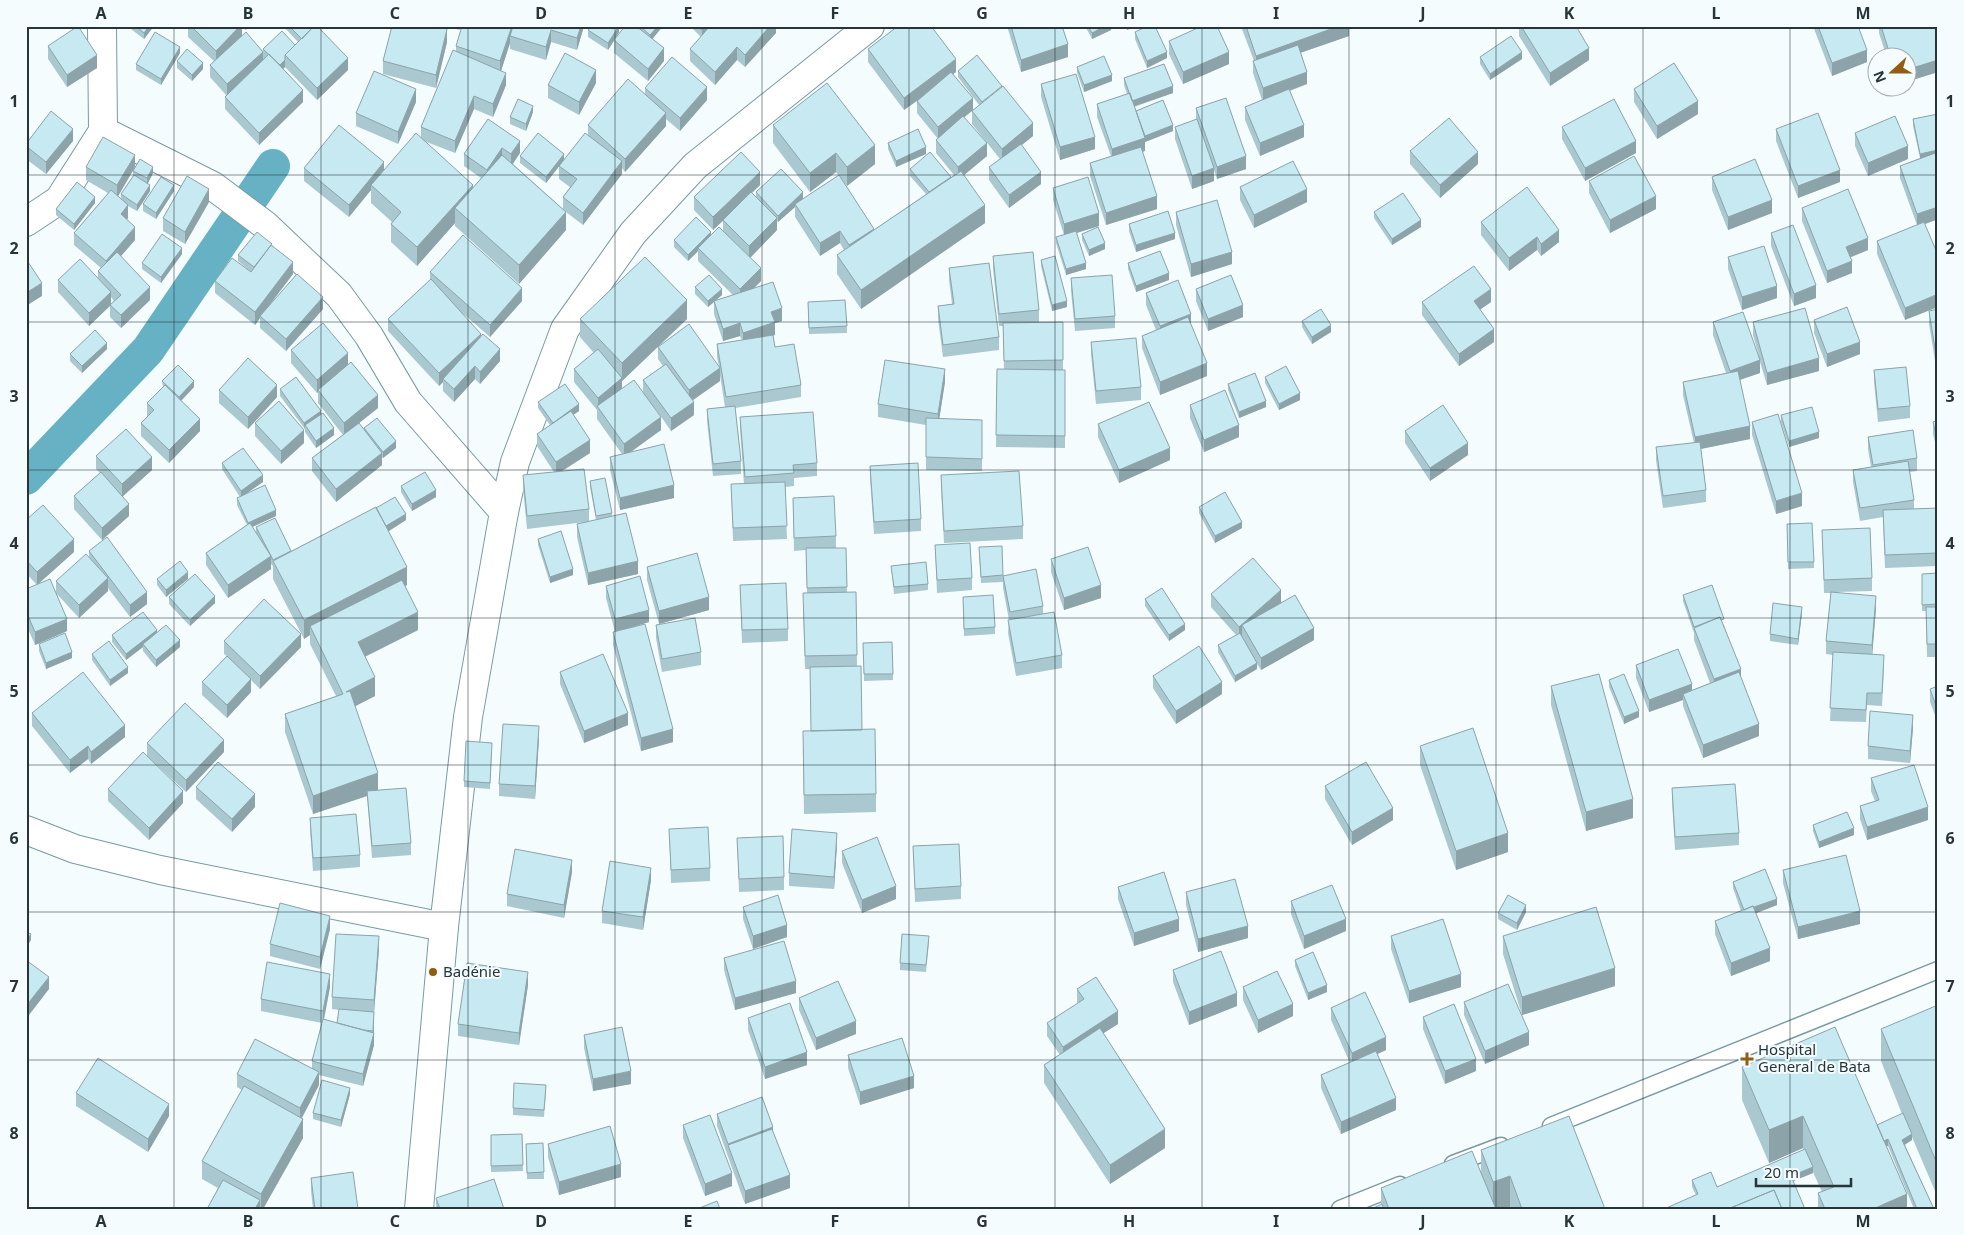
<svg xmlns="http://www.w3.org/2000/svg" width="1964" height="1235" viewBox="0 0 1964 1235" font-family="'Noto Sans',sans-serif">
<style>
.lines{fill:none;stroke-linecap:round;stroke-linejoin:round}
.canal{stroke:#66b2c4;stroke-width:34}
.service-casing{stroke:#799aa3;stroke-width:19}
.minor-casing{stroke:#799aa3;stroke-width:30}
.secondary-casing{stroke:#799aa3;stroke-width:30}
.service{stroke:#fff;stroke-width:16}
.minor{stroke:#fff;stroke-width:28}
.secondary{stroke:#fff;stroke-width:28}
.wall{fill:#aac8d0;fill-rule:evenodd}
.shaded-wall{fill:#8ba3a9}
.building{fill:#c6e9f2;stroke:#8ba3a9}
.grid{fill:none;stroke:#273538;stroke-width:1;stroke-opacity:0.55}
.poi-dot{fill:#925c12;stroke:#f5fcfe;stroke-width:2}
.labels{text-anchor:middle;stroke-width:4;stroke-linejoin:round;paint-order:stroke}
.poi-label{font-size:15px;fill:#273538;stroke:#f5fcfe;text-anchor:start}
.neatline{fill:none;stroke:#273538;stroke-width:2}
.grid-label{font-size:16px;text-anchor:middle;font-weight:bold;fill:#273538}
</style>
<rect width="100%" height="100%" fill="#f5fcfe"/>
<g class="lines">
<path class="canal" d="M26,478L148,350L273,166"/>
<g class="service-casing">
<path id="service" d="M1551,1126L1938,970
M1453,1164L1501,1146
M1340,1209L1400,1185"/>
</g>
<g class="minor-casing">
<path id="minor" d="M102,26L103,131
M26,222L59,200L103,131L213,186L265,225L339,295L369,336L408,402L504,512
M26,830L75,849L160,870L444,927"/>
</g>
<g class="secondary-casing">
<path id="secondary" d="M419,1209L444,927L468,717L504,512L515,462L565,329L633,233L695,166L870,26"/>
</g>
<use href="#service" class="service"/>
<use href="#minor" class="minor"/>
<use href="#secondary" class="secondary"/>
</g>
<path class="wall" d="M127,26H154L144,39Z
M188,26H250L246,30L242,27V35L263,51V49L295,45L298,42L283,26H321L319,28L348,70L317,100L285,67L283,69L303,102L259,145L225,109V97L226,95L210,77V65L214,61L188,37Z
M443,26H461L460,30Z
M462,26H584L577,50L551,42L546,60L510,49V43L501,71L506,85L493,117L474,109L455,153L424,141L473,188L481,178L464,166V154L488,119L520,153L513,164L563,209V197L570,187L559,179V166L588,135V125L645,94V88L707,100L680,131L666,119V126L625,172L622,168V174L583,225L566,212V230L519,284L455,226V223L417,266L391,242V224L392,222L371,203V190L349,217L304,181V168L384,170L421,138V127L456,51V46Z
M619,26V32L614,40L625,26H663L652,39L664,61L648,81L614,53V41L608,50L588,37V30Z
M690,26H776V33L745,67L737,60L715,85L690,61V49L701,37Z
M1007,26H1062L1068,57L1021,72Z
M1085,26H1111V30L1092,39Z
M1242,26H1349V36L1300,53L1307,84L1290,91L1304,137L1260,156L1245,120V107L1262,100L1253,73V61H1254L1242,29Z
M1519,26H1576L1589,60L1550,86L1519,36Z
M1813,26H1858L1867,62L1832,76Z
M1879,26H1938V72L1906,82V58H1887L1879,33Z
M1135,32L1167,58L1147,68L1135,39Z
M1169,41L1229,64L1183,84L1169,54Z
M447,42L436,88L383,74V61Z
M48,46L97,68L67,87L48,59Z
M868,49L956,72L953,74L973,110L979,105L958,77V71L1033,136L1021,145L1041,184L1009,208L989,180V167L1000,159L972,124V111L964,117L987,156L964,175L985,223L861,309L837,274V255L844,250L840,243L820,256L795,217V207L778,222L777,221V230L750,258L761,281L754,288L782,321L775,323V335H773L775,347L801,385V397L735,408L741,461V474L713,476L707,421V409L725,407L720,375V381L692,400L694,415L671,431L655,408L661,430L630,452L674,498L620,510L610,470V457L622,454L597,419V410L574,382V369L594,353L580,337V319H687L622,381V389L643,392V380L663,366L658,359V347L719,366L717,357V344L742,340L740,336L723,341L714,314V302L708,307L695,294V287L722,295L716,300L733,295L698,261V251L688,261L674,247V240L711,235L723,231V221L713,230L694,210V197L760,185L752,193L756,197V192L803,199L874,230L926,194L910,176V169L951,177L954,175L936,153V140L938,139L917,113V101L904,110L868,62Z
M180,53L161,85L136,70V64Z
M1480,57L1522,59L1490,80L1480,64Z
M177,61L203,69L192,81L177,68Z
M1077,67L1112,81L1084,92L1077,73Z
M1124,78L1173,93L1134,107L1136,111L1173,131L1145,142V151L1142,152L1157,209L1106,225L1090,176V163L1111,156L1097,117V104L1127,94L1124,85Z
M596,83L579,115L548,98V85Z
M1041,84L1095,149L1060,160L1041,97Z
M1634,89L1698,114L1657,139L1634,102Z
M416,102L398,144L356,126V113Z
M1196,108L1246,169L1217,179L1214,170V181L1192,189L1175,139V127L1196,120Z
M533,112L526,131L510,124V117Z
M1938,114V236L1936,233V220L1925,224L1905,320L1877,254V241L1917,225L1900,178V166L1920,158L1913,126V119Z
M773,125L875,164L847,186L836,172L810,192L773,143Z
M1562,127L1636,153L1585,181L1562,139Z
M1776,129L1840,182L1798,198L1776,141Z
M1855,133L1908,159L1868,176L1855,146Z
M73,141L46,174L26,159V144Z
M888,143L926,154L896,167L888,149Z
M1410,151L1478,164L1440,198L1410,164Z
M520,156L564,160L546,183L520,163Z
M86,167H135L118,196L121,199V194L133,176V171L153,173L148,183L150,191L137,211L128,206V218L127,220L135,240L121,256L150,300L121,328L110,317V305L89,326L58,292V280L98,278V271L101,268L74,245V233L108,193L86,180ZM111,297L114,301L111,304Z
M1712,177L1772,213L1728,230L1712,190Z
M1589,181L1656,209L1610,233L1589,193Z
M1240,187L1307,202L1254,228L1240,200Z
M1053,188L1099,226L1076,233L1086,269L1066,275L1056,243V237L1064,235L1053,200Z
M174,191L156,219L143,211V204Z
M209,202L185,244L163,231V218Z
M95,203L74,230L56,215V209Z
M1802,208L1868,250L1851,257L1852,273L1827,283L1802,221Z
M1176,212L1232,264L1191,277L1176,225Z
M1374,212L1421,227L1392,245L1374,218Z
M1481,222L1559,242L1541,256L1537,250L1509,271L1481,235Z
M1129,224L1175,239L1136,252L1129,231Z
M1771,233L1816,298L1794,306L1771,246Z
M1082,234L1105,249L1089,256L1082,240Z
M272,245L293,274L271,303L323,309L286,351L260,328V318L255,325L215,293V281L251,272L238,261V255Z
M182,254L161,283L142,269V263Z
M993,256L1039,310V322H1063V370H1065V448L996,447L997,369H1004L1003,326H999L993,269Z
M1728,257L1777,298L1742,310L1728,269Z
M1041,260L1067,307L1052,311L1041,266Z
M1128,263L1169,280L1136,292L1128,269Z
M949,268L999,337V350L943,357L938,319V306L952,304L949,280Z
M430,272L522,301L490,337L460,311L481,336L500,361L480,384L475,379L454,402L443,391V382L439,386L388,331V319L430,280Z
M1071,278L1115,316V328L1075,331L1071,291Z
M1196,289L1243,317L1208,331L1196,301Z
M1146,293L1191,325L1207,376L1160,395L1142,348V336L1156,330L1146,305Z
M808,302L847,326V333L809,334Z
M1422,302H1491L1480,309L1494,342L1459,366L1422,315Z
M1938,309V373H1937L1929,324V311Z
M1814,320L1860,354L1827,367L1814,333Z
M1302,321L1331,332L1312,344L1302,327Z
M1713,322L1759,356L1753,335V322L1819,371L1767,385L1760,362V373L1740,380L1750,439L1701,449L1706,490V502L1663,508L1656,460V447L1694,443L1683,395V382L1726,373L1713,335Z
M1091,342L1141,387V400L1096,404L1091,354Z
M107,349L82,373L70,361V354Z
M291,350L348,365L378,408L359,423L364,430V428L396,448L383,458L382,457V465L336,502L312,471V458L343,435L318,403V392L317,393L291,363Z
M1874,370L1910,406V418L1878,422L1874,382Z
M1265,377L1300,400L1279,410L1265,383Z
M162,381L194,387L181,401L200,431L169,463L141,436V423L148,417L147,416V403L163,387Z
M945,382L939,419L982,420V471L926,470V425L878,417V404Z
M1228,384L1266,407L1239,418L1228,390Z
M280,389L321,414L334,435L316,448L305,432V429L280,396Z
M219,390L277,397L248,429L219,403Z
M538,402L579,411L573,415L590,453L561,471L589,509V521L596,520L590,487V481L612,513V516L638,574L588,585L577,537V524L585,522L527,529L523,488V475L554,472L537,446V434L550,425L538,408Z
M1190,405L1239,437L1204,452L1190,418Z
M1781,415L1819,438L1789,447L1781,422Z
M740,417L817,463V476L794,478V486L785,487L787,539L733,541L731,484H744L740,429Z
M1938,420V454L1933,434V422Z
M1752,422L1802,506L1776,514L1752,435Z
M255,423L304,443L281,464L255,436Z
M1098,424L1170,460L1119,483L1098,437Z
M1405,431L1468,455L1430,481L1405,443Z
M1868,437L1917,458V471L1910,472L1914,500V509L1938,508V566L1885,568L1883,517L1860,521L1853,482V470L1871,467L1868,449Z
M96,456L152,470L123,496L129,516L102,540L74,509V496L100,473L96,469Z
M222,463L263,482L243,496L276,516L252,527L256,533V527L291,551L376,508L406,520L388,531L407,585L405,586L418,630L365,657L375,696L355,706L378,790L411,843V855L372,858L367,796L313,814L285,732V714L336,696L310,644V635L304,639L273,579V566L271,564V569L228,598L206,565V553L247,525L237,505V498L240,497L222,469Z
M870,466L921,519V531L874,534L870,478Z
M941,475L1023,526V539L944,543L941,488Z
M401,486L436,497L412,511L401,492Z
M793,498L836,536V548H846L847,593L856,592L857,666L862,730L876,794V812L804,814L803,749L811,731L810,669H805L803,606L807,593L806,550L794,551Z
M1199,507L1242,528L1215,543L1199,513Z
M26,520L74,552L38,584L56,593V581L89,558V551L147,604L130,617L108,588V591L79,618L57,594L67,631L35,645L26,624V589L37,585L26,573Z
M1787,524L1814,562V568L1788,569Z
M1822,530L1872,578V591L1836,592L1876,608L1872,654L1884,668L1882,706L1867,705L1866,722L1830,721L1833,655L1826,654V641L1831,593H1824Z
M538,539L573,575L550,583L538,545Z
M935,545L972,578V590L937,593Z
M979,554L1003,575L1043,606V614L1062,655V668L1016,676L1008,633L1009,620L1003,588V582L981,583Z
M1051,559L1101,598L1064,610L1051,572Z
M891,566L928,584V590L894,594Z
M647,567L709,610L659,624L647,580Z
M1938,573V657H1927L1926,611H1922V574Z
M157,579H188L166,597L157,585Z
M740,585L788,629V641L742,643Z
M606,586L649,622L633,627L673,742L641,751L613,645V632H615L606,598Z
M1211,594L1281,603L1279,605L1314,640L1261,670L1257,664V669L1235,682L1218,652V645L1236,635L1211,607Z
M1683,595L1724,625L1759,736L1703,758L1683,706V700L1649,712L1636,678V665L1692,690L1710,683L1694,640V633L1683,601Z
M169,597L215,603L190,626L169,604Z
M1145,599L1185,630L1169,641L1145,606Z
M963,603L995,627V634L964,636Z
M1802,613L1798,645L1770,641V634Z
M656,625L701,652V665L662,672L656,638Z
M157,632L180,647L156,667L143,651V647L126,660L112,642V635Z
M224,641L301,647L260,689L251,680V692L227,718L202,695V682L227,656L224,654Z
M892,642L893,680L864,681L863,643Z
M39,644L72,658L46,669L39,651Z
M92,654L128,673L110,686L92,660Z
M560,672L628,725L584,743L560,684Z
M1153,676L1222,694L1176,724L1153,688Z
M1609,680L1639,717L1624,724L1609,687Z
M1551,686L1633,818L1586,831L1551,705Z
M1938,686V723L1930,702V689Z
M32,713L125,737L91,764L88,759L70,773L32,726Z
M1913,728L1910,763L1868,759V746Z
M539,739L535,799L499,796V784Z
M147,743L224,752L186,792L147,756Z
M1420,746L1508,852L1456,870L1420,765Z
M492,749L490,789L464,787V781Z
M1871,778L1928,820L1867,840L1860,819V806L1875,801L1871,791Z
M1325,786L1393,820L1352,845L1325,799Z
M196,787L255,807L232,832L196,799Z
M1672,788L1739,833V845L1675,850L1672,801Z
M108,789L183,803L149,840L108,801Z
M310,818L360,855V867L313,871L310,830Z
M1813,825L1854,835L1819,848L1813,831Z
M669,829L710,868V881L671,883Z
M737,838L784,877V890L739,892Z
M837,845L834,889L789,886V873Z
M913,846L961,886V899L915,902Z
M842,851L896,899L862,913L842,863Z
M1783,870L1860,924L1798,939L1783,883Z
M572,872L564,918L507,906V894Z
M651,880L643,930L602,923V911Z
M1733,882L1777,905L1756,913L1770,961L1731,976L1715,934V921L1741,911L1733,888Z
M1118,887L1179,931L1134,946L1118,899Z
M1186,892L1248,938L1198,952L1186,905Z
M1291,901L1346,931L1304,949L1291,914Z
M743,907L787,937L753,949L743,919Z
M1526,912L1517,930L1498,919V913Z
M330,929L320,969L270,956V944Z
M1391,936L1461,987L1409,1003L1391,949Z
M1503,936L1615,986L1522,1015L1503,954Z
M929,942L926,972L900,970V963Z
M379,949L374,1012V1045L363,1086L319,1075V1085L302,1118L303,1138L263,1209H207L218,1188L202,1179V1161L242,1090L237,1087V1074L312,1068V1061L322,1023L261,1011V999L330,987L324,1020L337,1023L339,1010L332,1009V997Z
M724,958L796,993L735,1010L724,970Z
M1295,960L1327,992L1308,1000L1295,966Z
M1173,970L1237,1006L1189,1025L1173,982Z
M528,985L519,1045L458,1036V1024Z
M1243,987L1293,1016L1258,1033L1243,1000Z
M1077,989L1118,1024L1103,1033L1165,1148L1110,1184L1044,1083V1065L1060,1055L1047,1036V1023L1078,1003L1077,1002Z
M799,998L856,1034L816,1050L799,1010Z
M1464,1002L1529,1045L1485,1064L1464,1015Z
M1938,1005V1198L1912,1137V1140L1905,1145L1934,1209H1914L1888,1146H1886L1907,1209H1818V1193L1822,1192L1813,1172V1173L1793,1181L1696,1195L1692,1187V1180L1717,1187L1804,1150L1803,1148L1769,1163L1742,1100V1067L1877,1125L1902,1114L1881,1061V1029Z
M1331,1008L1386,1050L1377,1054L1396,1110L1341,1134L1321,1088V1075L1350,1063L1331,1020Z
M1423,1017L1476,1071L1445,1084L1423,1029Z
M748,1018L807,1065L765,1079L748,1030Z
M584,1035L631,1084L593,1091L584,1048Z
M848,1055L914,1088L860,1105L848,1068Z
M546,1091L544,1117L513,1115V1108Z
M76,1093L169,1116L148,1152L76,1106Z
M350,1094L341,1127L313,1119V1113Z
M717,1114L773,1132L790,1188L745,1204L717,1126Z
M683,1125L732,1186L705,1196L683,1138Z
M522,1134L523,1171L491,1172V1135Z
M543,1143L544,1179H527L526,1144Z
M548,1144L621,1177L559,1195L548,1157Z
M1481,1150L1605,1209H1371L1381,1205V1188L1481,1172Z
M311,1178L358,1209H313L311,1191Z
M436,1198L504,1209H436Z"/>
<path class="shaded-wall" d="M149,26H154L144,39V33Z
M240,26H242V36L216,63V51Z
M512,26H515L510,36V43L500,74V61Z
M581,26H584L577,50V38Z
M619,26V32L608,50V43Z
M658,26H663L650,42V35Z
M705,26H711L702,37V30Z
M770,26H776V33L745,67V55Z
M1105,26H1111V30L1092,39V33Z
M1127,26H1138L1127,30Z
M1339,26H1349V36L1256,68V56Z
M447,29V42L436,88V75Z
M551,30V42L546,60V47Z
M1068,44V57L1021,72V60Z
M180,47V53L161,85V79Z
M737,47V60L715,85V72Z
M664,48V61L648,81V69Z
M1589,48V60L1550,86V73Z
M1867,50V62L1832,76V63Z
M263,52V64L227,96V84Z
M1167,52V58L1147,68V61Z
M1229,52V64L1183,84V72Z
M1522,52V59L1490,80V74Z
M97,55V68L67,87V75Z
M348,58V70L317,100V88Z
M956,59V72L904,110V98Z
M285,60V67L279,73V66Z
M1938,60V72L1906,82V70Z
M203,63V69L192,81V75Z
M596,70V83L579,115V102Z
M1307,72V84L1263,100V88Z
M506,73V85L493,117V104Z
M1112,75V81L1084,92V85Z
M1173,86V93L1132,107V101Z
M707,87V100L680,131V118Z
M416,89V102L398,144V132Z
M303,90V102L259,145V133Z
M474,96V109L455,153V141Z
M973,98V110L938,139V127Z
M1698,101V114L1657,139V126Z
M533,106V112L526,131V124Z
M666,113V126L625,172V159Z
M28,115V127L26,129V116Z
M1033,123V136L1002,161V149Z
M1173,125V131L1145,142V151L1112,162V149Z
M1304,125V137L1260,156V143Z
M73,129V141L46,174V162Z
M1095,137V149L1060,160V147Z
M520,141V153L511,166V154Z
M1636,141V153L1585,181V168Z
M987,143V156L958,180V167Z
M875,145V164L847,186V167Z
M1908,146V159L1868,176V163Z
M926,147V154L896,167V161Z
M502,148V160L487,182V170Z
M1938,150V157L1920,160V154Z
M1478,152V164L1440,198V185Z
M836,153V172L810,192V173Z
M564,154V160L546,183V177Z
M135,155V167L117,198V185Z
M1246,156V169L1217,179V167Z
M622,161V174L583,225V213Z
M384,162V175L371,185V190L349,217V205Z
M153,167V173L147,185V178Z
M1214,168V181L1192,189V176Z
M1840,170V182L1798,198V186Z
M760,172V185L713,230V217Z
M1041,172V184L1009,208V195Z
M150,185V191L137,211V205Z
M174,185V191L156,219V213Z
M473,185V203L455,208V223L417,266V247Z
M209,189V202L185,244V232Z
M1307,189V202L1254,228V215Z
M803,192V199L795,204V207L778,222V216Z
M1157,196V209L1106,225V213Z
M1656,196V209L1610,233V220Z
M95,197V203L74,230V224Z
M1772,200V213L1728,230V217Z
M128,205V218L121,227V214Z
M985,205V223L861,309V290Z
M1938,207V219L1917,227V214Z
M566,212V230L519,284V265Z
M1099,213V226L1064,237V224Z
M777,218V230L749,259V246Z
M1421,220V227L1392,245V239Z
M135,227V240L106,273V261Z
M874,229V242L849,258V245Z
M1559,230V242L1541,256V244Z
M840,231V243L820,256V243Z
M711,232V239L698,248V251L688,261V255Z
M1175,233V239L1136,252V245Z
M1537,237V250L1509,271V258Z
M1868,238V250L1846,259V247Z
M1105,243V249L1089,256V250Z
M182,248V254L161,283V277Z
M1232,252V264L1191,277V264Z
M1852,261V273L1827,283V271Z
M293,262V274L261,316H260V318L255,325V312Z
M1086,263V269L1066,275V269Z
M761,268V281L740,302V289Z
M1169,273V280L1136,292V286Z
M42,283V296L26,306V293Z
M1816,285V298L1794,306V294Z
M1777,286V298L1742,310V297Z
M150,287V300L121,328V315Z
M522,288V301L490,337V325Z
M722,289V295L708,307V301Z
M1491,289V302L1474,314V301Z
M111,292V305L89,326V313Z
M1938,294V307L1905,320V308Z
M323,297V309L286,351V339Z
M687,300V319L622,381V390L598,407V398L622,378V363Z
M1067,301V307L1052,311V305Z
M1243,305V317L1208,331V319Z
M782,308V321L775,323V335L743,345V333L771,312Z
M1191,314V326L1160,339V326Z
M740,323V336L723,341V329Z
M1331,325V332L1312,344V337Z
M1494,329V342L1459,366V354Z
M481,334V347L443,379V382L439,386V373Z
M1860,342V354L1827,367V354Z
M107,343V349L82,373V366Z
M500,349V361L480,384V372Z
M348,353V365L318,390V392L317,393V380Z
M1819,358V371L1767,385V373Z
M1760,360V373L1730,383V371Z
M1207,363V376L1160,395V382Z
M475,366V379L454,402V389Z
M720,368V381L689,403V390Z
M945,369V382L938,427V414Z
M194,381V387L179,403V397Z
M277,385V397L248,429V417Z
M1300,393V400L1279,410V404Z
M378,395V408L344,435V423Z
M1266,401V407L1239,418V412Z
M694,402V415L671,431V418Z
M579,404V411L553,429V423Z
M321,411V418L305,425L304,430V423Z
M661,417V430L624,457V444Z
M200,419V431L169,463V450Z
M1239,425V437L1204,452V440Z
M1750,426V439L1695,450V437Z
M334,428V435L316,448V441Z
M304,430V443L281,464V451Z
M1819,432V438L1789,447V441Z
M590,440V453L556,475V462Z
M396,441V448L383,458V452Z
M1468,443V455L1430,481V468Z
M1170,448V460L1119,483V470Z
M382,453V465L336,502V489Z
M152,457V470L122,497V484Z
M263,475V482L241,497V491Z
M674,485V498L620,510V498Z
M436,490V497L412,511V504Z
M1802,493V506L1776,514V501Z
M129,504V516L102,540V528Z
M276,510V516L248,529V523Z
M406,514V520L386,533V526Z
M1242,522V528L1215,543V536Z
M74,539V552L37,585V572Z
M271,556V569L228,598V585Z
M638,561V574L588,585V573Z
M407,567V585L314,633L310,626V635L304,639V620Z
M573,569V575L550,583V577Z
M188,572V579L166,597V590Z
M108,578V591L79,618V605Z
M1101,585V598L1064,610V598Z
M1281,590V603L1247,632L1242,625V636L1239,639V627Z
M147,592V604L130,617V605Z
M215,596V603L190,626V620Z
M1876,596V608L1872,658V645Z
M709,597V610L659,624V611Z
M1802,607V613L1798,645V639Z
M649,610V622L615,632V619Z
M418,612V630L358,660V642Z
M67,619V631L35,645V632Z
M1185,624V630L1169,641V635Z
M1314,628V640L1261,670V658Z
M157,630V637L143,644V647L126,660V654Z
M301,634V647L260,689V676Z
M180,640V647L156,667V660Z
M72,652V658L46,669V663Z
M1257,663V669L1235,682V676Z
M128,667V673L110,686V680Z
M1741,669V682L1714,692V679Z
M375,677V696L346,711V692Z
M251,679V692L227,718V705Z
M1222,682V694L1176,724V711Z
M1692,684V696L1683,694V700L1649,712V700Z
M1639,711V717L1624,724V717Z
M628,713V725L584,743V731Z
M1913,715V728L1910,763V751Z
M1759,724V736L1703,758V745Z
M125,725V737L91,764V752Z
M539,726V739L535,799V786Z
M673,729V742L641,751V738Z
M224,740V752L186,792V780Z
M88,746V759L70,773V760Z
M378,773V792L367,791V796L313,814V796Z
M183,791V803L149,840V828Z
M255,794V807L232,832V819Z
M1633,799V818L1586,831V812Z
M1928,807V820L1867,840V827Z
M1393,808V820L1352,845V832Z
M1854,828V835L1819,848V842Z
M837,833V845L834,889V877Z
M1508,833V852L1456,870V851Z
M572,860V872L564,918V905Z
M651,868V880L643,930V917Z
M896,886V899L862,913V900Z
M1777,899V905L1744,918V911Z
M1526,905V912L1517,930V923Z
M1860,911V924L1798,939V927Z
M330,916V929L320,969V957Z
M1179,919V931L1134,946V933Z
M1346,919V931L1304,949V936Z
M787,925V937L753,949V936Z
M1248,926V938L1198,952V939Z
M31,934V940L26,948V942Z
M379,936V949L374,1013V1000Z
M1770,948V961L1731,976V963Z
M1615,968V986L1522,1015V997Z
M528,972V985L519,1045V1033Z
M330,974V987L323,1023V1011Z
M1461,974V987L1409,1003V991Z
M49,977V989L26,1019V1006Z
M796,981V993L735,1010V998Z
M1327,985V992L1308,1000V993Z
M1237,993V1006L1189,1025V1012Z
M1293,1004V1016L1258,1033V1020Z
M1118,1011V1024L1063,1059V1047Z
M374,1012V1045L363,1086V1074L373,1033Z
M856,1021V1034L816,1050V1038Z
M1529,1032V1045L1485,1064V1051Z
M1386,1037V1050L1352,1066V1053Z
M807,1052V1065L765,1079V1067Z
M1476,1059V1071L1445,1084V1071Z
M631,1071V1084L593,1091V1079Z
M319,1072V1085L300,1121V1108Z
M914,1076V1088L860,1105V1092Z
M350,1088V1094L341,1127V1120Z
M1396,1098V1110L1341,1134V1122Z
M169,1104V1116L148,1152V1139Z
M1803,1116V1148L1769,1163V1130Z
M303,1119V1138L263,1209H261V1194Z
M773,1127V1140L728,1145V1156V1144Z
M1165,1129V1148L1110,1184V1165Z
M1912,1134V1140L1902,1146V1140Z
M1888,1139V1146L1874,1151V1144Z
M621,1164V1177L559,1195V1182Z
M1813,1167V1173L1791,1182V1176Z
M732,1173V1186L705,1196V1184Z
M790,1175V1188L745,1204V1191Z
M1510,1176V1208L1493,1209V1182Z
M1907,1194V1209H1873Z
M260,1200V1209H255Z"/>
<path class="building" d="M78,26L97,55L67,75L48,46Z
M136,26H149L144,33Z
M191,26H240L216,51Z
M289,26H314L302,39Z
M314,26H317L348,58L317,88L285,55Z
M392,26H434L447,29L436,75L383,61Z
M462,26H512L500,61L456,46Z
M513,26H581L577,38L551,30L546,47L510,36Z
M591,26H619L608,43L588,30Z
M625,26H636L664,48L648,69L614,40Z
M640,26H658L650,35Z
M697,26H705L702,30Z
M710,26H770L745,55L737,47L715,72L690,49Z
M898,26H931L956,59L904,98L868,49Z
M1011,26H1062L1068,44L1021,60Z
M1088,26H1105L1092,33Z
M1148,26H1155L1167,52L1147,61L1135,32Z
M1202,26H1217L1229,52L1183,72L1169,41Z
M1246,26H1339L1256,56Z
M1521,26H1576L1589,48L1550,73Z
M1818,26H1858L1867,50L1832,63Z
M1881,26H1938V60L1906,70V58H1891Z
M282,31L295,45L285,55V60L280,65L263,49Z
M155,32L180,47L161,79L136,64Z
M246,32L263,52L227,84L210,65Z
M1511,36L1522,52L1490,74L1480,57Z
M1298,45L1307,72L1263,88L1253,61Z
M187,49L203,63L192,75L177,61Z
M453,50L506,73L493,104L474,96L455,141L421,127Z
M565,53L596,70L579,102L548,85Z
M269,54L303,90L259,133L225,97Z
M977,55L1002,86L982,102L958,71Z
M1104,56L1112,75L1084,85L1077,67Z
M672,57L707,87L680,118L645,88Z
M1674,63L1698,101L1657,126L1634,89Z
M1164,64L1173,86L1132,101L1124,78Z
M374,71L416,89L398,132L356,113Z
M951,72L973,98L938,127L917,101Z
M1076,74L1095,137L1060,147L1041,84Z
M628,79L666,113L625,159L588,125Z
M827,83L875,145L847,167L836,153L810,173L773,125Z
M1003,86L1033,123L1002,149L972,111Z
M1289,89L1304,125L1260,143L1245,107Z
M1130,93L1145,138L1112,149L1097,104Z
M1226,98L1246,156L1217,167L1196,108Z
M518,99L533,106L526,124L510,117Z
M1614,99L1636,141L1585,168L1562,127Z
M1163,100L1173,125L1145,136L1136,111Z
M51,111L73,129L46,162L26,146V144Z
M1818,113L1840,170L1798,186L1776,129Z
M1938,114V150L1920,154L1913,119Z
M963,116L987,143L958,167L936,140Z
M1895,116L1908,146L1868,163L1855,133Z
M1449,118L1478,152L1440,185L1410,151Z
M488,119L520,141L511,154L502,148L487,170L464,154Z
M1197,119L1214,168L1192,176L1175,127Z
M339,125L384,162L349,205L304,168Z
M918,129L926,147L896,161L888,143Z
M416,133L473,185L417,247L391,224L401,212L371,185Z
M538,133L564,154L546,177L520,156Z
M585,133L622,161L583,213L563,197L577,179L559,166Z
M103,137L135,155L117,185L86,167Z
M1021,144L1041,172L1009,195L989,167Z
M1141,147L1157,196L1106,213L1090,163Z
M741,152L760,172L713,217L694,197Z
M930,152L951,177L929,192L910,169Z
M1938,152V207L1917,214L1900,166Z
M502,155L566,212L519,265L455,208Z
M1634,156L1656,196L1610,220L1589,181Z
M140,159L153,167L147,178L133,171Z
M1755,159L1772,200L1728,217L1712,177Z
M1293,161L1307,189L1254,215L1240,187Z
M781,169L803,192L778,216L756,192Z
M961,171L985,205L861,290L837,255Z
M134,175L150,185L137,205L121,194Z
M839,175L874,229L849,245L840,231L820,243L795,204Z
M187,176L209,189L185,232L163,218Z
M161,177L174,185L156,213L143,204Z
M1088,177L1099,213L1064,224L1053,188Z
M77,182L95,197L74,224L56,209Z
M1527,187L1559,230L1541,244L1537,237L1509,258L1481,222Z
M1848,189L1868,238L1846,247L1852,261L1827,271L1802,208Z
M111,190L128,205L121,214L135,227L106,261L74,233Z
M751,192L777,218L749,246L723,220Z
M1403,193L1421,220L1392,239L1374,212Z
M1217,200L1232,252L1191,264L1176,212Z
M1168,211L1175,233L1136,245L1129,224Z
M696,217L711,232L688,255L674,240Z
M1924,222L1938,255V294L1905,308L1877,241Z
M1793,225L1816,285L1794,294L1771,233Z
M719,227L761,268L740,289L698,248Z
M1098,227L1105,243L1089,250L1082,234Z
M1076,231L1086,263L1066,269L1056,237Z
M257,232L272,244L254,267L238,255Z
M162,234L182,248L161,277L142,263Z
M463,235L522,288L490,325L430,272Z
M271,245L293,262L255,312L215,281L232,258L251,272Z
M1764,246L1777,286L1742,297L1728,257Z
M1160,251L1169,273L1136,286L1128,263Z
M117,252L150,287L121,315L110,305L121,295L98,271Z
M1033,252L1039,310L999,314L993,256Z
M1055,256L1067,301L1052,305L1041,260Z
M645,257L687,300L622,363L580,319Z
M26,259L42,283L26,293Z
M80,259L111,292L89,313L58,280Z
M989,263L999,337L943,345L938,306L954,304L949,268Z
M1474,266L1491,289L1474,301L1494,329L1459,354L1422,302Z
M297,274L323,297L286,339L260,316Z
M709,275L722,289L708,301L695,287Z
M1112,275L1115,316L1075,319L1071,278Z
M1231,275L1243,305L1208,319L1196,289Z
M431,279L481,334L439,373L388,319Z
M1178,280L1191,314L1160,326L1146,293Z
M773,282L782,308L771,312L775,322L743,333L740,323L723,329L714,301Z
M845,300L847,326L809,328L808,302Z
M1847,307L1860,342L1827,354L1814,320Z
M1805,308L1819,358L1767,373L1753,322Z
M1321,309L1331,325L1312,337L1302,321Z
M1938,309V361H1937L1929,311Z
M1743,312L1760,360L1730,371L1713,322Z
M1188,317L1207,363L1160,382L1142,336Z
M1063,322V360L1004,361L1003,323Z
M323,323L348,353L317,380L291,350Z
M689,324L720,368L689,390L658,347Z
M95,330L107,343L82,366L70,354Z
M483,334L500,349L480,372L475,366L454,389L443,379Z
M773,335L775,347L794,344L801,385L726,397L717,344Z
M1136,338L1141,387L1096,391L1091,342Z
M598,349L622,378L598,398L574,369Z
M248,358L277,385L248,417L219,390Z
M885,360L945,369L938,414L878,404Z
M351,362L378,395L344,423L318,390Z
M666,364L694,402L671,418L643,380Z
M178,365L194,381L179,397L162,381Z
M1286,366L1300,393L1279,404L1265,377Z
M1906,367L1910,406L1878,409L1874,370Z
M997,369L1065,370V436L996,435Z
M1738,371L1750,426L1695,437L1683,382Z
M1255,373L1266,401L1239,412L1228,384Z
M296,377L321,411L304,423L280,389Z
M634,380L661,417L624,444L597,406Z
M565,384L579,404L553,423L538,402Z
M165,385L200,419L169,450L141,423L154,410L147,403Z
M1225,390L1239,425L1204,440L1190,405Z
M279,401L304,430L281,451L255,423Z
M1149,402L1170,448L1119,470L1098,424Z
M1443,405L1468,443L1430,468L1405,431Z
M735,406L741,461L713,464L707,409Z
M1812,407L1819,432L1789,441L1781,415Z
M571,411L590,440L556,462L537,434Z
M813,412L817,463L793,465L794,473L745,477L740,417Z
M323,413L334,428L316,441L305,425Z
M1778,414L1802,493L1776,501L1752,422Z
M377,418L396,441L383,452L364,428Z
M926,418L982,420V459L926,457Z
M1938,420V442L1933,422Z
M359,423L382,453L336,489L312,458Z
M126,429L152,457L122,484L96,456Z
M1913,430L1917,458L1873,465L1868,437Z
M1700,442L1706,490L1663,496L1656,447Z
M664,444L674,485L620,498L610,457Z
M243,448L263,475L241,491L222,463Z
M1908,461L1914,500L1860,508L1853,470Z
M918,463L921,519L874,522L870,466Z
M584,469L589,509L527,516L523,475Z
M1019,471L1023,526L944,531L941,475Z
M101,472L129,504L102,528L74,496Z
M425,472L436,490L412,504L401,486Z
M605,478L612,513L596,516L590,481Z
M785,482L787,526L733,528L731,484Z
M265,485L276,510L248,523L237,498Z
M1225,492L1242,522L1215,536L1199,507Z
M834,496L836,536L794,538L793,498Z
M395,497L406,514L386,526L376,508Z
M43,505L74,539L37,572L26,560V520Z
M376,507L407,567L304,620L273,561Z
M1938,508V553L1885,555L1883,510Z
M626,513L638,561L588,573L577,524Z
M275,518L291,551L273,560L256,527Z
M250,523L271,556L228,585L206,553Z
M1812,523L1814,562H1788L1787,524Z
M1870,528L1872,578L1824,580L1822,530Z
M561,531L573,569L550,577L538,539Z
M107,537L147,592L130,605L89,551Z
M970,543L972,578L937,580L935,545Z
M1002,546L1003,575L981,577L979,547Z
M1088,547L1101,585L1064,598L1051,559Z
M806,548H846L847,587L807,588Z
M697,553L709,597L659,611L647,567Z
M86,554L108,578L79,605L56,581Z
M1253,558L1281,590L1239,627L1211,594Z
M180,561L188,572L166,590L157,579Z
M926,562L928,584L894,587L891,566Z
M1036,569L1043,606L1010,612L1003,576Z
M1938,573V604L1922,605V574Z
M195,574L215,596L190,620L169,597Z
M640,576L649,610L615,619L606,586Z
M50,579L67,619L35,632L26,611V589Z
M402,580L418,612L358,642L375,677L346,692L350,691L378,773L313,796L285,714L343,694L310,626Z
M786,583L788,629L742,630L740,585Z
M1712,585L1724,619L1721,620L1720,617L1694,627L1683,595Z
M1162,588L1185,624L1169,635L1145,599Z
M856,592L857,655L805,656L803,593Z
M1831,592L1876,596L1872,645L1826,641Z
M993,595L995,627L964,629L963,597Z
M1295,595L1314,628L1261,658L1242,625Z
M264,599L301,634L260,676L224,641Z
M1773,603L1802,607L1798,639L1770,634Z
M1926,607H1938V644H1927Z
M143,612L157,630L126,654L112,635Z
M1054,612L1062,655L1016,663L1008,620Z
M1720,617L1741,669L1714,679L1694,628Z
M695,618L701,652L662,659L656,625Z
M645,624L673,729L641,738L613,632Z
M166,625L180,640L156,660L143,644Z
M65,633L72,652L46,663L39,644Z
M1240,633L1257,663L1235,676L1218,645Z
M109,641L128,667L110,680L92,654Z
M892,642L893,674H864L863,643Z
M1199,646L1222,682L1176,711L1153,676Z
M1678,649L1692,684L1649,700L1636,665Z
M1833,652L1884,655L1882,693H1867L1866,710L1830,708Z
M603,654L628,713L584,731L560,672Z
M227,656L251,679L227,705L202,682Z
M861,666L862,730L811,731L810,667Z
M83,672L125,725L91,752L88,746L70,760L32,713Z
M1739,672L1759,724L1703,745L1683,694Z
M1599,674L1633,799L1586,812L1551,686Z
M1624,674L1639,711L1624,717L1609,680Z
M1938,686V711L1930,689Z
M185,703L224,740L186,780L147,743Z
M1870,711L1913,715L1910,751L1868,746Z
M503,724L539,726L535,786L499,784Z
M1473,728L1508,833L1456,851L1420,746Z
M875,729L876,794L804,795L803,731Z
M466,741L492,743L490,783L464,781Z
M143,752L183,791L149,828L108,789Z
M218,762L255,794L232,819L196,787Z
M1366,762L1393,808L1352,832L1325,786Z
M1914,765L1928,807L1867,827L1860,806L1879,800L1871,778Z
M1735,784L1739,833L1675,837L1672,788Z
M406,788L411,843L372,846L367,791Z
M1847,812L1854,828L1819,842L1813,825Z
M356,814L360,855L313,858L310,818Z
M708,827L710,868L671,870L669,829Z
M792,829L837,833L834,877L789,873Z
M783,836L784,877L739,879L737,838Z
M877,837L896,886L862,900L842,851Z
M959,844L961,886L915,889L913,846Z
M515,849L572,860L564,905L507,894Z
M1846,855L1860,911L1798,927L1783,870Z
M610,861L651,868L643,917L602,911Z
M1765,869L1777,899L1754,907L1753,906L1744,910L1733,882Z
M1164,872L1179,919L1134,933L1118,887Z
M1235,879L1248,926L1198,939L1186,892Z
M1332,885L1346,919L1304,936L1291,901Z
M778,895L787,925L753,936L743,907Z
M1508,895L1526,905L1517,923L1498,913Z
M280,903L330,916L320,957L270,944Z
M1753,906L1770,948L1731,963L1715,921Z
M1596,907L1615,968L1522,997L1503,936Z
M1443,919L1461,974L1409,991L1391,936Z
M26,932L31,934L26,942Z
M336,934L379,936L374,1000L332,997Z
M902,934L929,936L926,965L900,963Z
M784,941L796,981L735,998L724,958Z
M1221,951L1237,993L1189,1012L1173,970Z
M1313,952L1327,985L1308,993L1295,960Z
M26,960L49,977L26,1006Z
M267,962L330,974L323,1011L261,999Z
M467,963L528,972L519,1033L458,1024Z
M1277,971L1293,1004L1258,1020L1243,987Z
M1096,977L1118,1011L1063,1047L1047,1023L1084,999L1077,989Z
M838,981L856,1021L816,1038L799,998Z
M1508,984L1529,1032L1485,1051L1464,1002Z
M1365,992L1386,1037L1352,1053L1331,1008Z
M790,1003L807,1052L765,1067L748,1018Z
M1454,1004L1476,1059L1445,1071L1423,1017Z
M1938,1005V1166L1881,1029Z
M339,1009L374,1012L373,1031L364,1030L337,1023Z
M323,1019L374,1033L363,1074L312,1061Z
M622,1027L631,1071L593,1079L584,1035Z
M1835,1027L1907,1194L1873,1209H1825L1818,1193L1834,1187L1803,1116L1769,1130L1742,1067Z
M1100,1028L1165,1129L1110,1165L1044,1065Z
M902,1038L914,1076L860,1092L848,1055Z
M255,1039L319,1072L300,1108L237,1074Z
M1376,1051L1396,1098L1341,1122L1321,1075Z
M98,1058L169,1104L148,1139L76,1093Z
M322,1080L350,1088L341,1120L313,1113Z
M514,1083L546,1085L544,1110L513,1108Z
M244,1086L303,1119L261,1194L202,1161Z
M762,1097L773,1127L728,1144L717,1114Z
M1903,1113L1912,1134L1902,1140L1934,1209H1917L1888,1139L1884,1141L1877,1125Z
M710,1115L732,1173L705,1184L683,1125Z
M1569,1116L1605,1209H1522L1510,1176L1493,1182L1481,1150Z
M610,1126L621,1164L559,1182L548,1144Z
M772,1129L790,1175L745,1191L728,1145Z
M522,1134L523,1165L491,1166V1135Z
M543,1143L544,1172L527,1173L526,1144Z
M1805,1149L1813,1167L1791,1176L1805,1209H1782L1774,1190L1728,1209H1664L1698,1194L1692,1180L1711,1172L1717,1187Z
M1472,1151L1496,1209H1389L1381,1188Z
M353,1172L358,1209H315L311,1178Z
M494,1179L504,1209H440L436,1198Z
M223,1180L260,1200L255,1209H207Z
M1774,1190L1782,1209H1728Z
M717,1201L720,1209H697Z
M1382,1204L1384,1209H1371Z"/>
<path class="grid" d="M174,26V1209M321,26V1209M468,26V1209M615,26V1209M762,26V1209M909,26V1209M1055,26V1209M1202,26V1209M1349,26V1209M1496,26V1209M1643,26V1209M1790,26V1209M26,175H1938M26,322H1938M26,470H1938M26,618H1938M26,765H1938M26,912H1938M26,1060H1938"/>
<g class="poi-dot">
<circle cx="433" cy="972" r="5"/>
<path d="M1744.5 1051.5h5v5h5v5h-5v5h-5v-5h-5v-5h5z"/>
</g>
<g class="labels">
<g class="poi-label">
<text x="443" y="977">Badénie</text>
<text x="1758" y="1055">Hospital<tspan x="1758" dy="17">General de Bata</tspan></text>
</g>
</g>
<rect width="1964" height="1235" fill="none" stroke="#f5fcfe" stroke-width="55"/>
<g transform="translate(1892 72) rotate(249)"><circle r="24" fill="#f5fcfe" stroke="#a3acaf"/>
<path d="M0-4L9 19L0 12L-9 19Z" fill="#925c12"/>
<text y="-8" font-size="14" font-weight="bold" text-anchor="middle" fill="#273538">N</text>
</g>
<path d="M1756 1178v8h95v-8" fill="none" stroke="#273538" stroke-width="2.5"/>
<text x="1764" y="1178" font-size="15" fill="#273538" stroke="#f5fcfe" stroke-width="4" paint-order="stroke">20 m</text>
<rect x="28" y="28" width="1908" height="1180" class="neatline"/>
<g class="grid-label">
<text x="101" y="19">A</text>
<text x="248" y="19">B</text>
<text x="395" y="19">C</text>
<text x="541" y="19">D</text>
<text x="688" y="19">E</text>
<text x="835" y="19">F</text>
<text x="982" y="19">G</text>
<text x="1129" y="19">H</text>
<text x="1276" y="19">I</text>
<text x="1423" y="19">J</text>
<text x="1569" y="19">K</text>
<text x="1716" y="19">L</text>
<text x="1863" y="19">M</text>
<text x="14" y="107">1</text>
<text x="1950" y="107">1</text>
<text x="14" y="254">2</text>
<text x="1950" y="254">2</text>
<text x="14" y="402">3</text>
<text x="1950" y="402">3</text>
<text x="14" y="549">4</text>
<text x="1950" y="549">4</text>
<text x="14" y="697">5</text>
<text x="1950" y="697">5</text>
<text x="14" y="844">6</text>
<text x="1950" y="844">6</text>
<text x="14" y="992">7</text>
<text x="1950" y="992">7</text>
<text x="14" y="1139">8</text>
<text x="1950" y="1139">8</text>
<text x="101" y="1227">A</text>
<text x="248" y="1227">B</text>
<text x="395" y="1227">C</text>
<text x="541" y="1227">D</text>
<text x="688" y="1227">E</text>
<text x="835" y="1227">F</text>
<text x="982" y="1227">G</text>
<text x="1129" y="1227">H</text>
<text x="1276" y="1227">I</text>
<text x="1423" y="1227">J</text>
<text x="1569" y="1227">K</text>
<text x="1716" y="1227">L</text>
<text x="1863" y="1227">M</text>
</g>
</svg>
